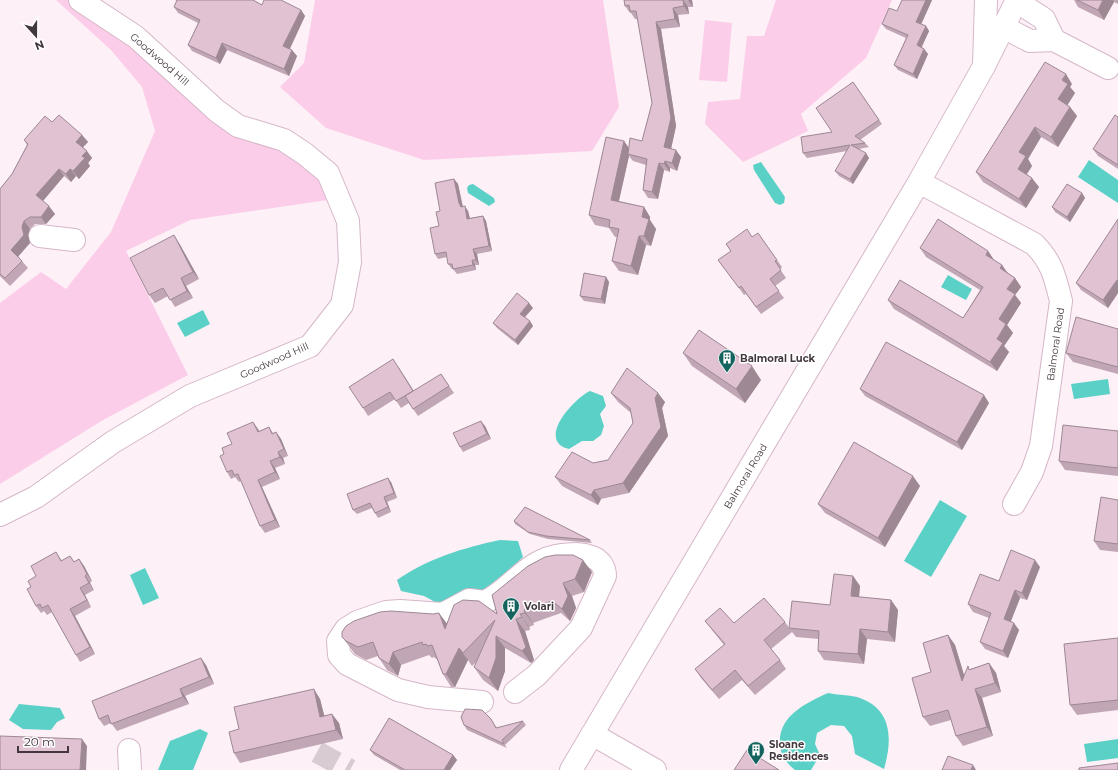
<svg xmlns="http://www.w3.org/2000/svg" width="1118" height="770" viewBox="0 0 1118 770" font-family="Montserrat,sans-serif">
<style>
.green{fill:#fccde9}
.water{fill:#5bd0c7}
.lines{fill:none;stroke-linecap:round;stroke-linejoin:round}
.minor-tunnel{stroke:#d8cbd2;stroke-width:22;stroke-dasharray:22 11;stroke-linecap:butt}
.minor-casing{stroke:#d5b7c8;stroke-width:24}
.major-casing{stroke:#d5b7c8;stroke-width:24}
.minor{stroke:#fff;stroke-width:22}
.major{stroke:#fff;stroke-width:22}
.wall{fill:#c1a7b5}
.shaded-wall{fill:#9d8894}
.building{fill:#e0c2d3;stroke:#9d8894}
.labels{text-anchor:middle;stroke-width:3;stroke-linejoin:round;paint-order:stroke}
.street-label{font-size:10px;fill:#43373e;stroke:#fff}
.poi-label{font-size:10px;font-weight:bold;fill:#43373e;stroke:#fff;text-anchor:start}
</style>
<rect width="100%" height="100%" fill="#fdf0f7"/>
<path class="green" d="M56,0H99L199,102L308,157L328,200L190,220L126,251L188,375L103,420L0,484V303L41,272L66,289L111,232L155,131L142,87L111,50Z
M315,0H603L619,107L592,151L424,160L326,128L280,87L304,63Z
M776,0H892L866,58L801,114L808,131L743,162L705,124L708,102L740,99L747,36H764Z
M705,20L732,23L727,82L699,80Z"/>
<path class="water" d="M1089,160L1118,180V203L1078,177Z
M761,162L785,197L784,203L780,205L775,203L754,170L753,165Z
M473,184L494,198L495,202L489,206L468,193L467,188L469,185Z
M948,275L972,289L966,300L941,287Z
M203,310L210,324L185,337L177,323Z
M1108,379L1110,394L1074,399L1071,384Z
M590,391L603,396L606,406L600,414L604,426L601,435L593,441H582L569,449C566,448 562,447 560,445C544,430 577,397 590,391Z
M940,500L967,516L931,577L904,561Z
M500,540L518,541L523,557L504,575L489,598L450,610L424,596L401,591L397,580C429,558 463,548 500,540Z
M145,568L159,598L143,605L130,575Z
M828,693C838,695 848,695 857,697C892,708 893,738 884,769L855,754L852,736L844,726L831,725L817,733L815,744L820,755L811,770H795C787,764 780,754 780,744C778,716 806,703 828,693Z
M19,704L60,708L65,718L57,722L51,730L23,729L9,720Z
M200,729L208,733L193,770H158L170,741Z
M1118,739V758L1087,762L1084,744Z"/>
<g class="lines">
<path class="minor-tunnel" d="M317,752L350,770"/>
<g class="minor-casing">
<path id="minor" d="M1016,1L1044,19L1054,40
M1003,27L1030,41L1054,40L1108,68
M919,182L1034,244C1052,262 1055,277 1061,301L1041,446L1032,472L1014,504
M40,236L74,240
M0,515L36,497L113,442L190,396L310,346L342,305L350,262L348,221L328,173L305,154L284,140L238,126L217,111L136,37L80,0
M482,702L428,697L398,690L347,664L339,655L338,641L346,629L357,622L386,612L400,611L443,614L469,600L485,602C513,588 527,559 562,555C574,554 581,553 592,557C600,560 605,567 605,576L581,628L537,675L515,692
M592,734L655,770
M129,750L130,770
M571,770L919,182L984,66L1017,0"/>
</g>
<g class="major-casing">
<path id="major" d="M984,66L986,0"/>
</g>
<use href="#minor" class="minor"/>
<use href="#major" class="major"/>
</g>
<path class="wall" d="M175,0H253L262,5L301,10L305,16L290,49L297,56L289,76L227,50L220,64L192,51L188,45L198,23L178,13L174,7L177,1Z
M624,0H692L693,7H688L689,14L678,15L680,27L661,29L676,126L671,148L681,157L677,171L670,168V172L664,170L658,199L648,198L643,190L646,165L633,161L629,156L619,201L644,207L650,217V220L656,229L651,246L646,245L638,275L619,271L612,261L617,237H615L609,228L595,225L589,215L624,141L629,148L642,141L652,103L638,19H635L631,13H630L625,6Z
M902,0H932L921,24L926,26L929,31L922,47L924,49L928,54L917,79L898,70L894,65L906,38L886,29L882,24L897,11Z
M1074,0H1118V4L1114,2L1104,20L1078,7Z
M853,82L882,124L860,140L865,143L869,147L859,149L869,158L853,184L839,176L835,171L847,151L807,158L803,153L832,132Z
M1072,84L1070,87L1075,93L1067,105L1070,107L1077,116L1058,147L1041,137L1028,159L1032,166L1027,174L1039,187L1026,208L983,182L976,172Z
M1118,117V169L1098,156L1093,149Z
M52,122L82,135L88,142L83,147L92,158L88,163L90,166L79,179L76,176L71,182L64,176L43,201L55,214L46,224H35L30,229L28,235L30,243L18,256L22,261L28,268L10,286L0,276V189L12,174L27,145L24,140Z
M454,179L458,184L463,207L468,211L470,218L483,216L486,221L492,251L477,254L479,265H475L476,270L457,274L453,269H452L448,264L447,257L438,259L435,254L439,226L440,211Z
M1082,193L1085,198L1070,222L1055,212L1052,207Z
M1118,219V293L1108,308L1081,290L1076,283Z
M758,233L782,267L780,269L786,278L775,286L784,298L761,314L746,294L744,295L718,260Z
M179,243L199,279L186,286L193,298L175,307L168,296L155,303L149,295Z
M920,248L988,251L994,260L1002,265L1008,273L1015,278L1021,287L1015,295L1021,303L1007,325L1013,333L1004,346L1009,352L997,371L894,309L888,300L963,318L980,290L926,257Z
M606,277L609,282L605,304L584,301L580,296Z
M533,308L525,317L533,326L518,345L497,328L493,323Z
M1118,329V374L1073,362L1066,353Z
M683,353L761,380L745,403L692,366Z
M398,366L414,391L441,374L454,393L418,416L409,403L401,408L395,399L368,416L363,408Z
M860,389L989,403L962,450L865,396Z
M611,393L665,402L662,408L668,436L629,493L601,499L598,505L562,486L555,477L593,463L608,460L633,423L631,413L618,402Z
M253,422L259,431L269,427L273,433L276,432L281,439L288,456L283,458L285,464L275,468L280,479L262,487L280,527L265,533L260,526L241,481L239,482L235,477L231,479L227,472L224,454L232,444Z
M485,426L491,439L463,452L460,447Z
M1118,431V476L1065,470L1059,461Z
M391,482L397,498L387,502L391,512L378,518L372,508L357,514L353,510Z
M920,486L885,547L825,513L818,504Z
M1118,500V552L1100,550L1094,541Z
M514,521L590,540L592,543L548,539L530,534L515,524Z
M56,552L62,561L70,556L74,562L79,559L84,566L92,581L90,583L94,590L85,595L91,607L75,616L95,654L80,662L76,655L52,612L47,615L44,611L41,613L36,606L31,587Z
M1040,567L1027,600L1020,598L1011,621L1019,630L1008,658L985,649L980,642L989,618L973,612L968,604L999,581Z
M592,572L584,592L572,596L576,608L570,621L561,613L533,623L534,625L529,627L530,630L525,631L534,660L531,663L505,648V671L498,691L483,680L474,667L477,661L472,666L468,660L455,687H451L443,674L437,659H436L434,657L432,658L429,655L401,665L398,676L387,670L379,658L378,656L366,660L355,654L342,637L447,623L497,614L492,595Z
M853,576L860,586L859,597L891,600L898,610L895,642L867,639L864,664L824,660L818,651L819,639L796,637L789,628L830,605Z
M705,621L734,623L785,622L792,632L771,649L780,660L786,669L755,695L742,680L719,699L701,678L695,669L724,645L712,630Z
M948,635L955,645L964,676L970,669L989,663L996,673L1001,692L982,698L993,736L963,746L956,736L951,720L930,726L923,717L931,672Z
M1118,638V710L1077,715L1070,705Z
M206,665L214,684L185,696L189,704L117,731L111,723L104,726L99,719Z
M320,699L324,716L339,723L343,739L240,763L234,753L239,729Z
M491,719L497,728L523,721L526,725L505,745L507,748L467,730L464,725Z
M370,750L453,755L457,760L450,770H400L374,755Z"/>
<path class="shaded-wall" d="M683,0L688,7L689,14L684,6Z
M688,0H692L693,7Z
M926,0H932L920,27L916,22Z
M1103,0H1113L1114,2L1104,20L1098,10Z
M673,8L678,15L680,27L675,19Z
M301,10L305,16L288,52L283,46Z
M656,22L661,29L676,126L670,154L664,147Z
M926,26L929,31L920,50L917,45Z
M222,43L227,50L220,64L216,58Z
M924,49L928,54L917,79L913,74Z
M292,50L297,56L289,76L284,69Z
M1066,74L1072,84L1070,87L1075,93L1065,109L1058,99L1062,80Z
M1070,107L1077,116L1058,147L1051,137Z
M1035,127L1041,137L1028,159L1032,166L1024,178L1018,169L1019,152Z
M82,135L88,142L81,149L76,142Z
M624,141L630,150L628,154L629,156L617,209L611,200Z
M676,150L681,157L677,171L672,163Z
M87,151L92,158L88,163L90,166L79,179L73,171L82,156Z
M866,153L869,158L853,184L850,179Z
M665,161L670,168V172L664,164Z
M659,163L664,170L658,199L652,192Z
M59,169L64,176L42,202L36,195Z
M70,169L76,176L71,182L66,174Z
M1032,178L1039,187L1026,208L1019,199Z
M454,179L458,184L463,208L461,207L459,203Z
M1082,193L1085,198L1070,222L1067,217Z
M49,206L55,214L46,224L41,217Z
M465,206L468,211L471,224L467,219Z
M644,207L650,217V220L656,229L651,246L644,236L642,217Z
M483,216L486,221L492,251L489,246Z
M24,221L30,229L28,235L30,243L17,258L11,250L22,227Z
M174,235L179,243L199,279L193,272Z
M639,236L646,245L638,275L631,266Z
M473,249L477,254L479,265L476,260Z
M988,251L994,260L986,255Z
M472,260L475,265L476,270L473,265Z
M1002,265L1008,274L1000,268Z
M606,277L609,282L605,304L601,299Z
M181,278L186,286L193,298L187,291Z
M1015,278L1021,287L1015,295L1021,303L1007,325L1013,333L1004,346L1009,352L997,371L990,362L997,339L999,319L1007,289Z
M1117,280L1118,282V293L1108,308L1103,300Z
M529,303L533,308L523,319L520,314Z
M530,321L533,326L518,345L515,340Z
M752,366L761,380L745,403L736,389Z
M658,393L665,402L662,408L668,436L629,493L623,483L655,398Z
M984,395L989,403L962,450L957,442Z
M481,421L485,426L491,439L487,434Z
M253,422L258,429L263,439L258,432Z
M276,432L281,439L288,456L284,449Z
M278,452L283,458L285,464L280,457Z
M270,461L275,468L280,479L275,472Z
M913,476L920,486L885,547L878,538Z
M388,478L391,482L397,498L394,493Z
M258,480L262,487L280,527L275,520Z
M594,490L601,499L598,505L591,495Z
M384,497L387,502L391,512L388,507Z
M79,559L84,566L92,581L87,574Z
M583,560L592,572L584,592L575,579Z
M1035,560L1040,567L1027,600L1022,593Z
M85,576L90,583L94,590L89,583Z
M853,576L860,586L858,606L851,596Z
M563,583L572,596L576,608L570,621L562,609Z
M80,588L85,595L91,607L87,600Z
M1015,590L1020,598L1009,626L1004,619Z
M891,600L898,610L895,642L888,632Z
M70,609L75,616L95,654L90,647Z
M524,610L533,623L534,625L525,613Z
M439,613L448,625L445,629Z
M520,614L529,627L530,630L522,617Z
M516,619L525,631L534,660L531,663L522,651Z
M1014,623L1019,630L1008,658L1003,651Z
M860,629L867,639L864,664L858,654Z
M948,635L955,645L969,691L962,681Z
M496,636L505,648V671L498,691L489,678Z
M459,648L468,660L455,687L446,674Z
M393,652L401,665L398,676L389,664Z
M201,658L206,665L214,684L209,677Z
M989,663L996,673L1001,692L995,683Z
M180,689L185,696L189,704L183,697Z
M314,689L320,699L327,726L320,717Z
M975,689L982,698L993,736L987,727Z
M332,714L339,723L343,739L336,730Z
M82,739L87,746L86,770H80Z
M453,755L457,760L450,770H444Z
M973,765L976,770H971Z"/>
<path class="building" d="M177,0H253L262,5L264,0H281L301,10L283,46L292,50L284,69L222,43L216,58L188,45L200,20L174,7Z
M624,0H684H683L684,6L673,8L675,19L656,22L671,118L664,147L676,150L672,163L665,161L664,164L659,163L652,192L643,190L647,159L628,154L630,138L642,141L652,103L636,11H630L629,5L625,6Z
M902,0H926L916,22L926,26L917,45L924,49L913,74L894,65L908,35L882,24L889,8L897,11Z
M1077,0H1103L1098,10Z
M1045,62L1066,74L1062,80L1068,84L1058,99L1070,107L1051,137L1035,127L1019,152L1026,156L1018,169L1032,178L1019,199L976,172Z
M853,82L879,120L855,136L865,143L851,145L866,153L850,179L835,171L850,145L803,153L801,137L832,132L816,108Z
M59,115L82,135L76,142L87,151L82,156L85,158L73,171L70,169L66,174L59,169L36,195L49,206L41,217H30L24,221L22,227L24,235L11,250L22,261L5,278L0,274V189L12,174L28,144L24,140L45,116L52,122Z
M1115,115L1118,117V165L1093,149Z
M606,137L624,141L611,200L644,207L642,217L649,219L644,236H639L631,266L612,261L619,229L609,227L610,220L589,215Z
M454,179L459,203L461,207L465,206L467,219L483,216L489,246L473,249L476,260H472L473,265L453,269L452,264H448L446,252L435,254L430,228L439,226L436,212L440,211L435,183Z
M1067,184L1082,193L1067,217L1052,207Z
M938,219L988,251L986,255L1002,265L1000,268L1015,278L1007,289L1015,294L999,319L1006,324L997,339L1003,343L990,362L888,300L900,280L963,318L983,287L920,248Z
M1118,219V281L1117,280L1103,300L1076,283Z
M747,229L752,237L758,233L777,260L775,261L781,270L770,279L779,291L756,307L741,286L739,288L718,260L731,251L726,244Z
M174,235L193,272L181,278L187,291L170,300L163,288L149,295L130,258Z
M584,273L606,277L601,299L580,296Z
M517,293L529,303L520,314L530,321L515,340L493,323Z
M1076,317L1118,329V367L1066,353Z
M699,330L752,366L736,389L683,353Z
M886,342L984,395L957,442L860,389Z
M393,359L413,391L396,401L390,392L363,408L349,387Z
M627,368L658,393L655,398L661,427L623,483L594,490L591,495L555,477L572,452L593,463L608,460L633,423L630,408L611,393Z
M441,374L449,386L413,409L405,396Z
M481,421L487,434L460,447L453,433Z
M253,422L258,432L269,427L272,434L276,432L284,449L278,452L280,457L270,461L275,472L258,480L275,520L260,526L238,474L234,475L232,470L227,472L220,456L224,454L222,448L232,444L227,433Z
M1063,425L1118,431V468L1059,461Z
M854,442L913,476L878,538L818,504Z
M388,478L394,493L384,497L388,507L375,513L370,503L353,510L347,494Z
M1101,497L1118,500V544L1094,541Z
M525,507L590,540L546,536L528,532L514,521Z
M1011,550L1035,560L1022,593L1015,590L1004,619L1014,623L1003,651L980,642L991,613L968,604L980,574L999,581Z
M56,552L61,561L70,556L74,562L79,559L87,574L85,576L89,583L80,588L87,600L70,609L90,647L76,655L48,605L42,608L40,604L36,606L27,589L31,587L28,581L36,576L31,566Z
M555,555H573L583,560L575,579L563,583L568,596L562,609L552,601L524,610L525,613L520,614L522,617L516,619L526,647L522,651L496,636V658L489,678L474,667L495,620L463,653L459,648L446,674H443L432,645L427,646L426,644L423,645L422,642L393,652L389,664L379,658L373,642L358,647L346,641L342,637V632L346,626L354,621L380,612L391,611L433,614L439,613L445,629L454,605L463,600L479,601L497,614L492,595L528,566L545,557Z
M834,574L853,576L851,596L891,600L888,632L860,629L858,654L818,651L819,631L789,628L792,601L830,605Z
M764,598L785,622L764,640L780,660L748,686L735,670L712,690L695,669L725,644L705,621L720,608L734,623Z
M948,635L962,681L968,666L969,670L989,663L995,683L975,689L987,727L956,736L948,710L923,717L912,678L931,672L923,643Z
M1118,638V700L1070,705L1064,644Z
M201,658L209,677L180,689L183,697L111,724L108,715L99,719L92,701Z
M314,689L320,717L332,714L336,730L234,753L229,732L239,729L234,707Z
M465,709L482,710L491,719L496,728L523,721L502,740L504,744L464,725L461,717Z
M389,718L453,755L444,770H405L370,750Z
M0,736L82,739L80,770H0Z
M747,750L779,770H734Z
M948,756L973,765L971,770H942Z
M1118,763V770H1079V768Z"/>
<defs>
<g id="building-pin" transform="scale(0.9)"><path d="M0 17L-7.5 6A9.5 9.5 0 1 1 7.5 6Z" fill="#15635e" stroke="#fff"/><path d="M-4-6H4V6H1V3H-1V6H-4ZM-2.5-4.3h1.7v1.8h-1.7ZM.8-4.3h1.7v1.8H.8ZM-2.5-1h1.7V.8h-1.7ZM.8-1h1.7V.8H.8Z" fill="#fff"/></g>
</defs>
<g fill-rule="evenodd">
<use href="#building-pin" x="727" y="358"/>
<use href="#building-pin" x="511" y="606"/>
<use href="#building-pin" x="756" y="750"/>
</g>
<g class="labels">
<g class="street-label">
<text transform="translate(160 59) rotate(41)" y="4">Goodwood Hill</text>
<text transform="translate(1055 344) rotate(-82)" y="4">Balmoral Road</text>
<text transform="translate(274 360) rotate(-24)" y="4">Goodwood Hill</text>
<text transform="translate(745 476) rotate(-59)" y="4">Balmoral Road</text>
</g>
<g class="poi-label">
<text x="740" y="362">Balmoral Luck</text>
<text x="524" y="610">Volari</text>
<text x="769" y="748">Sloane<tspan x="769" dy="12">Residences</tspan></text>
</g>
</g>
<g transform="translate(36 36) rotate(159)" stroke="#ffffff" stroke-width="3" paint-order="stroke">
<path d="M0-3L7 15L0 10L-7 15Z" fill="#43373e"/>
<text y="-6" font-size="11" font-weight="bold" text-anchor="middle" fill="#43373e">N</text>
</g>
<path d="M18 746v6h50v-6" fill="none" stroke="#43373e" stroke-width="2"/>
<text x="24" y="746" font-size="12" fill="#43373e" stroke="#ffffff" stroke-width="3" paint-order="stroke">20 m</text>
</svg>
